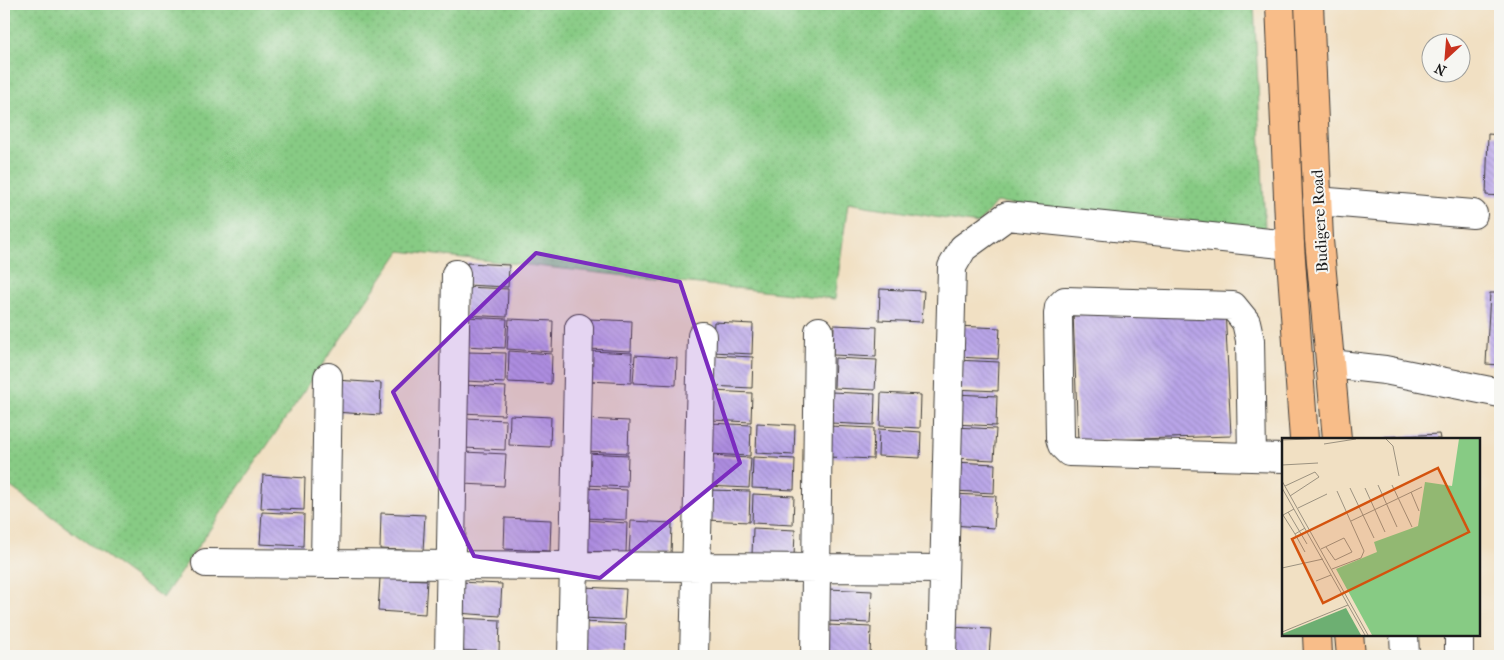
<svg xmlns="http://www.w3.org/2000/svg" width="1504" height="660" viewBox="0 0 1504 660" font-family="'IM FELL French Canon',serif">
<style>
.grass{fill:url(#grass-dots);stroke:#527450}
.building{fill:url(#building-back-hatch)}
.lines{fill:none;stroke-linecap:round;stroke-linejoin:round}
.minor-casing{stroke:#3c3935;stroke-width:30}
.major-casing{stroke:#3c3935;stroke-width:30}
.minor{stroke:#fff;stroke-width:28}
.major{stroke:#f8bd89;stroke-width:28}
.marked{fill:#7b2cbf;fill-opacity:0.2;stroke:#7b2cbf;stroke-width:4;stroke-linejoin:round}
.labels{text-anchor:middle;stroke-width:4;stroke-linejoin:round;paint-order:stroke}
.street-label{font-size:16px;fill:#1c1c1c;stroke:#f6f6f2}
.inset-road{fill:none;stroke:#9c9280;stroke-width:1}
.view{fill:#d4530e;fill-opacity:0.15;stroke:#d4530e;stroke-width:2.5}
.inset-edge{fill:none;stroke:#1c1c1c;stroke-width:2.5}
</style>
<defs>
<pattern id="grass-dots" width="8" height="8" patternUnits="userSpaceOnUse" patternTransform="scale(1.25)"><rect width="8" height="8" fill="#87cb84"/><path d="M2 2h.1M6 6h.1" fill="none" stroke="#74ae71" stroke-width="1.8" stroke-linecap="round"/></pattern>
<pattern id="building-back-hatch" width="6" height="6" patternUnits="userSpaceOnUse" patternTransform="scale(1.25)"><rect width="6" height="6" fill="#b9a5e8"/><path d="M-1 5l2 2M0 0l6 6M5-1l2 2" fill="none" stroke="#9e8dc6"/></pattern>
</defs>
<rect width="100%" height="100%" fill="#f6f6f2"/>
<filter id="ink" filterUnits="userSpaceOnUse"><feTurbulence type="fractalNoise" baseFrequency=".02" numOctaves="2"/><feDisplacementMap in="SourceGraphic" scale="10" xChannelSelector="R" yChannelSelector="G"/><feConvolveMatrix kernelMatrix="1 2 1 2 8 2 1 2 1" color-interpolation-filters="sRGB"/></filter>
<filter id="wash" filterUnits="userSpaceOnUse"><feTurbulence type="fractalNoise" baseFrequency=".0096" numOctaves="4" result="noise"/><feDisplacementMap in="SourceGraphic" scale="20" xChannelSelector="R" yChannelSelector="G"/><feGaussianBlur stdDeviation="1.12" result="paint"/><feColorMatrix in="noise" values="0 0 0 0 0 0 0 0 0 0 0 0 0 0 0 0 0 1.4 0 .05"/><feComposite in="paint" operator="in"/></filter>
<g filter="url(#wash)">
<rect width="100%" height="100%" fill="#f1e0c3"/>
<path class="grass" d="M4,4H1254L1265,228L996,202L978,224L848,203L835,299L400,251L163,598L4,482Z"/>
<g id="blocks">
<path class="building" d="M1488,134L1500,135V196L1486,195Z
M467,263L509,265L508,287L466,285Z
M466,287L508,289L507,317L465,315Z
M880,289L924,291L922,322L879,320Z
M1490,293H1500V365L1486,364Z
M1225,307L1231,436L1078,441L1073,313Z
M465,317L507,319L505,348L464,346Z
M509,319L553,321L552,352L507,349Z
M589,319L632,321L631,351L588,349Z
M714,322L753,324L752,354L712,352Z
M834,325L877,327L876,357L833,355Z
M957,326L1000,328L998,359L956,357Z
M509,351L552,354L551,384L508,382Z
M590,351L632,353L631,383L589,381Z
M467,352L506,353L505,383L466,381Z
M635,355L677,358L676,385L633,383Z
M711,355L753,357L752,388L710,386Z
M835,358L877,360L875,390L834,388Z
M956,360L999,362L998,391L954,389Z
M336,380L381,383L380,415L334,412Z
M463,385L506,387L504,415L462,413Z
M713,391L752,393L751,422L711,420Z
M831,392L875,394L874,425L830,423Z
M881,393L921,395L920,428L880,426Z
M955,394L997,396L996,426L953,424Z
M510,415L551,417L550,447L509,445Z
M465,418L506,420L505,450L464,448Z
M586,419L629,421L628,453L584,451Z
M710,423L751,425L750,456L709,454Z
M757,423L795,425L794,455L756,453Z
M829,426L874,428L873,459L828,457Z
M953,427L996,429L994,460L952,458Z
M879,429L921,432L920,458L878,456Z
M1439,434L1440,439H1385V437Z
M464,452L506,454L504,486L463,484Z
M586,453L628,455L627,487L585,485Z
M708,456L751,458L749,488L707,486Z
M753,457L795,459L794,490L752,488Z
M954,462L995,464L994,493L953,491Z
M263,475L305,478L304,510L261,508Z
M586,488L627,490L626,520L585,518Z
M707,490L750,491L749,522L706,520Z
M753,494L794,496L793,525L752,523Z
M953,494L996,496L994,528L952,525Z
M262,512L304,514L303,546L260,544Z
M381,513L425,515L423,551L380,549Z
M505,518L551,520L550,551L504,549Z
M586,520L627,523L626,553L585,551Z
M631,521L672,523L671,555L629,553Z
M753,528L795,530L794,557L752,555Z
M380,578L427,580L425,614L378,611Z
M459,582L502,584L500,616L457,613Z
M583,587L626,589L624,620L582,618Z
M828,589L872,591L870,623L826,621Z
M458,618L500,620L499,652L457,650Z
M583,622L626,624L625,654L581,651Z
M828,625L871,627L870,656H826Z
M950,627L991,629L989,656H948Z"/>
</g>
</g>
<g filter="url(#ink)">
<use href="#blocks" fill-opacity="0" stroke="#3c3935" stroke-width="1"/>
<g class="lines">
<g class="minor-casing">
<path id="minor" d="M1317,201L1473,214
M1331,364L1385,370L1500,393
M1252,456L1250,340L1246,322L1233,306L1065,301L1059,307L1058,314L1060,438L1062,445L1069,452L1283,458
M206,563L944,569
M325,564L328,377
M1404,634L1405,656
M1459,634V656
M449,656L456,274
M572,656L579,328
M694,656L702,336
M815,656L819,331
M942,656L952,267L963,248L1007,216L1290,245"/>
</g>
<g class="major-casing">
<path id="major" d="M1280,4L1290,245L1304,439
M1309,4L1319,240L1337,439
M1317,634L1318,656
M1349,634L1351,656"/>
</g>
<use href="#minor" class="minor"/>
<use href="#major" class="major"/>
</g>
</g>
<path class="marked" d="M536,253L680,282L740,463L600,578L474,556L393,392Z"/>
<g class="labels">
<g class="street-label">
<text transform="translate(1319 221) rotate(-93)" y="6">Budigere Road</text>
</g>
</g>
<g transform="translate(1282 438)">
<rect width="198" height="198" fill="#f1e0c3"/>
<path d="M177,1H197V197H90L54,131L95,114L92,104L136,88L143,44L170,48Z" fill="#87cb84"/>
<path d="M64,170L79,197H0V196Z" fill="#6daf72"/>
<path class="inset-road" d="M104,1L111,8L117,38M0,2L28,1M42,6L74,1M0,27L36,25M0,43L86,197M96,47L115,89M110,47L130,89M3,48L33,34L37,39L8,58M0,50L83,197M68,50L92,100M83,50L103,94M129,54L137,73M16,70L45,56M12,71L1,77L13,96M6,74L25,106M69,83L140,49M39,111L62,100L70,114L53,122L44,109M23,114L13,96L23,90M0,130L41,121M50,131L79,120L82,113L55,53M34,143L49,137M0,194L66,167"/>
<path class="view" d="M156,30L187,94L41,165L10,101Z"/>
<rect width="198" height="198" class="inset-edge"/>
</g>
<rect width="1504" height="660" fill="none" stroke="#f6f6f2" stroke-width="20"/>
<g transform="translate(1446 58) rotate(206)"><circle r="24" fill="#f6f6f2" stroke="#9f9f9c"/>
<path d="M0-4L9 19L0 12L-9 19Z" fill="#c8321e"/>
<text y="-8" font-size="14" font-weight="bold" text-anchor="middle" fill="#1c1c1c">N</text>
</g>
</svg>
